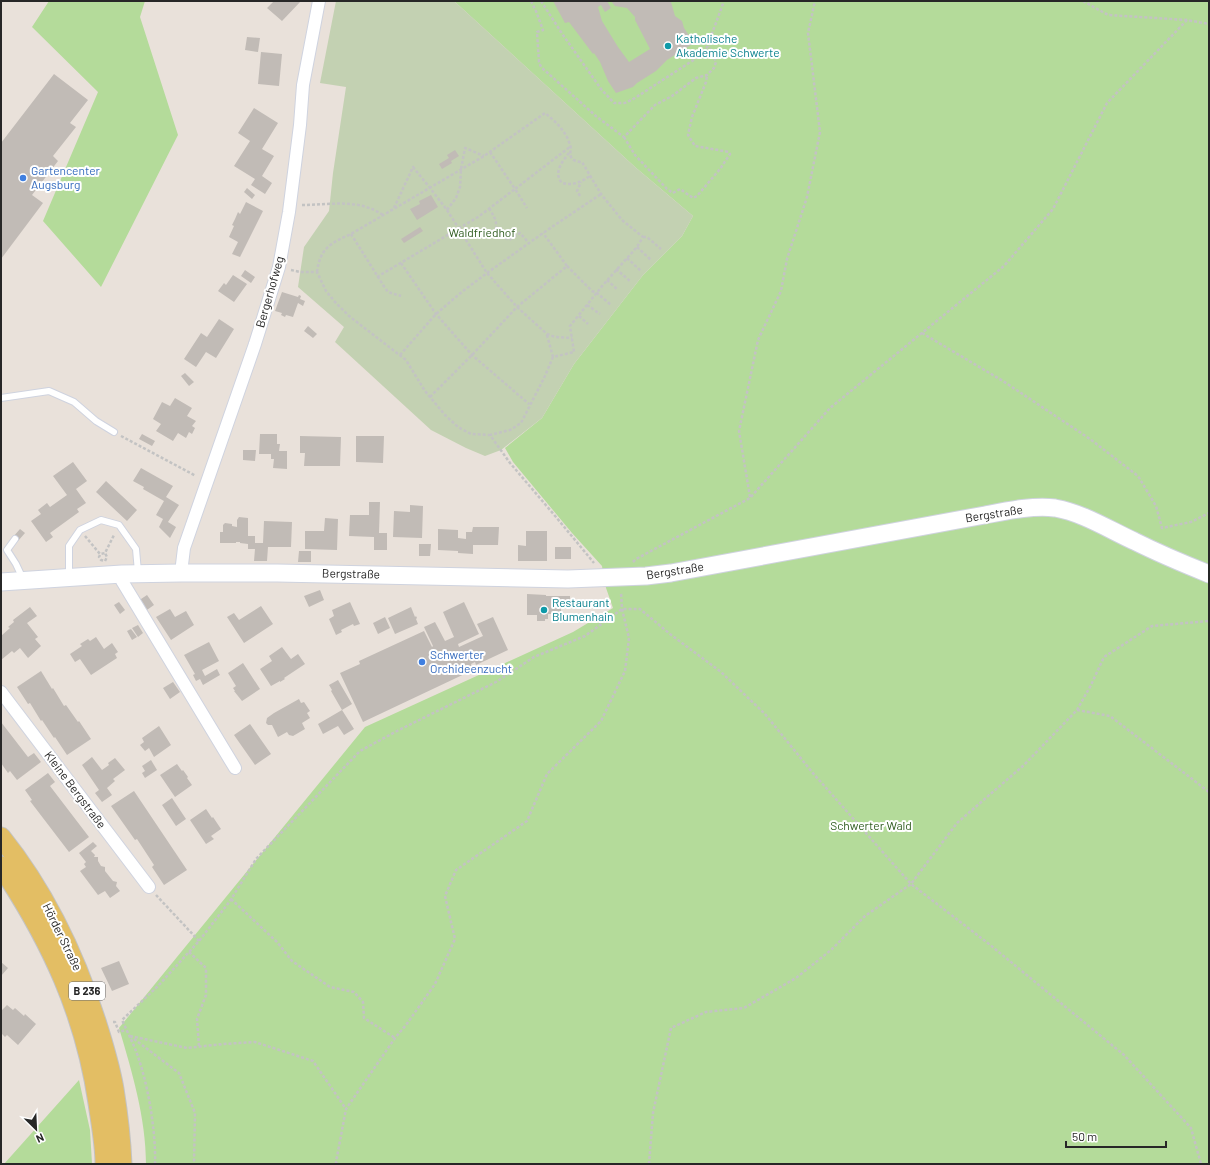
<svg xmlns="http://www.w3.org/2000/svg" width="1210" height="1165" viewBox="0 0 1210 1165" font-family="Barlow,sans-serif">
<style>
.green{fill:#b4db9a}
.cemetery{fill:#c3d1b2}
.building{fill:#c1bbb6}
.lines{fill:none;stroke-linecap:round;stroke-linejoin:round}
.service-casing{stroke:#cfd3df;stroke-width:8}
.minor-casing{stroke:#cfd3df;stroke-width:14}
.secondary-casing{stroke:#cfd3df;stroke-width:19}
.primary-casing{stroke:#c3c3c3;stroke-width:21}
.path{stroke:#c3c3c3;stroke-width:2.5;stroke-dasharray:3 2;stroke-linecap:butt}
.service{stroke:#fff;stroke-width:6}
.minor{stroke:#fff;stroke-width:12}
.secondary{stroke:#fff;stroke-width:17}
.primary{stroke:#e3be64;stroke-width:19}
.culture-dot{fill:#0f9aa8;stroke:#fff;stroke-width:1.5}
.shop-dot{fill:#3f7fe0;stroke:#fff;stroke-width:1.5}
.labels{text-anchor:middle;stroke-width:4;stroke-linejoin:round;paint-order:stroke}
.shield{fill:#fff;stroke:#686868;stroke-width:1}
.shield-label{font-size:11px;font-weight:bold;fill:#272727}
.culture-label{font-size:12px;fill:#0d838f;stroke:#fff;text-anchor:start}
.shop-label{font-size:12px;fill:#366cbe;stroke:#fff;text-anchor:start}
.park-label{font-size:12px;fill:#2f5c1f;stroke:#fff}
.street-label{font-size:12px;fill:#272727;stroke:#fff}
</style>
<rect width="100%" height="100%" fill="#e9e1da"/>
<path class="green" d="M49,1H145L140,17L178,135L101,287L43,221L98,92L32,27Z
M454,1H1209V1164H146C146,1118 132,1072 119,1028L365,727L573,632L613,608L605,585L602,566L572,533L513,462L505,448L542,418L574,364L643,275L682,236L693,216L635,167Z
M79,1080L90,1130L92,1164H4Z"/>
<path class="cemetery" d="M336,1H454L635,167L693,216L682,236L643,275L574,364L542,418L501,450L485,456L466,448L431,430L335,342L344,327L298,287L304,247L329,211L333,173L346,87L320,83Z"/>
<path class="building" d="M274,1H301L282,21L267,8Z
M553,1H607L611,8L605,12L601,5L598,7L602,21L618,47L629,62L650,49L635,20V17L627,8L615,6L611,1H667L671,2L675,16L682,21L684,28L694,43L667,60L656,71L637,83L633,87L616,93L608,81L600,62L594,53L593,54L569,22L565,23Z
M247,37L260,38L258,52L245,50Z
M261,52L282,54L279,86L258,84Z
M54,74L88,100L70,123L76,127L53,156L58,161L32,195L43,203L1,259V143Z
M254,108L278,123L262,149L274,156L262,176L272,183L265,194L251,185L255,179L234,166L250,141L238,133Z
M455,150L459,156L451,161L452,163L442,169L439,164L449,158L447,155Z
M247,188L255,195L252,199L244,192Z
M431,195L438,207L417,220L410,209L420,204L419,201Z
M246,202L263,211L240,257L232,254L238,242L229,237L234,226L232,225L235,219L238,212L240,214Z
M420,227L423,231L404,243L401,239Z
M245,270L255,277L251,283L241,276Z
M233,275L247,284L234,302L218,291L224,283L226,285Z
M282,292L298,297L299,295L301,296L300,299L305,301L303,306L298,303L293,317L286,315L285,317L281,315L282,313L275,311Z
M219,319L234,329L216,358L206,352L196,367L184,359L201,333L207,337Z
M308,326L317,334L313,338L304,331Z
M185,373L194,382L189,386L181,376Z
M175,398L192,408L187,416L196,421L192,426L195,428L192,434L189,432L186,438L178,433L173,441L156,431L161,424L153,419L162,402L170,406Z
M142,434L155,441L152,446L139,439Z
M260,434H277V444H280L279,451H287V469L273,468L274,459H271V454H259Z
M300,436L341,437L340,466H304L305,453H300Z
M356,436H384L383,463L356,462Z
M243,450H256L255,461L243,460Z
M73,462L87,481L76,489L86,503L77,509L79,512L50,533L53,537L46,542L31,521L41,514L38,510L47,503L50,507L67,495L53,476Z
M141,468L173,486L166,497L179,505L168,522L176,527L170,538L159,527L163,519L156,515L164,501L143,489L144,487L133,481Z
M106,481L137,510L127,521L96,492Z
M369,502H380L379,533H387V550H374V537L349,536L350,515H369Z
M410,505L423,506L422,538L393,537L394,511L410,512Z
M239,517L248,518V536H255V543H263L264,521L292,522L291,547H268L267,561H254L255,549H248V544L240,543V542H236V543H220V532H223V525L225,523L232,524V526L237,527V520Z
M325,518L338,519L337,550L305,549V531H324Z
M473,527H499L498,545H473V554L458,553V551L438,550V529L458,530V538L466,539V532H472Z
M20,529L25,533L18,541L13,537Z
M526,531H547V561H518V545L526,546Z
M419,544H431L430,556H419Z
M555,547H571V559H555Z
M299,551H311V562H298Z
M320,590L324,600L309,607L304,596Z
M527,594L546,595V596H570V607H561V614H548V619H545V621H537V615H527Z
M147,595L154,605L144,612L138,601Z
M119,602L125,610L120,614L114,605Z
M350,602L360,624L354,626L353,624L341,630L342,632L336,635L329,619L334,616L332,610Z
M464,602L479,634L458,644L459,647L483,636L477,624L493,617L508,650L476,665L475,662L471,664L473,670L363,722L340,673L360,664L359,661L424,631L432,647L433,646L424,627L435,622L445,641L454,637L443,612Z
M261,606L273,624L244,643L227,617L234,613L239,620Z
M30,607L37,616L27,623L38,637L35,639L41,646L28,658L20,648L14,653L12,651L1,660V636L10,628L8,627L14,622L13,620Z
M411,607L415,617L416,616L417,618L416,619L418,624L395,634L388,618Z
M170,609L175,617L186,611L194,625L171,640L156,617Z
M385,617L390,628L378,634L373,623Z
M138,625L143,633L138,637L132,628Z
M131,629L137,637L132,640L127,631Z
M96,637L104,649L112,643L118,652L115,654L117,658L91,675L80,659L75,662L70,654L82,646L80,644L88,639L90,641Z
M209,642L219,661L202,670L205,676L217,669L220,675L203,685L200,679L196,681L193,675L195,674L184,655Z
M282,647L291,659L298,654L305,664L284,678L285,679L280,682V681L271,686L260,669L272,661L269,656Z
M243,663L260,689L242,701L234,691H235L233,688L236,686L228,673Z
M41,671L52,689L53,688L64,706L66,705L78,722L79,721L91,739L67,755L55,737L54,738L42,720L41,721L30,703L28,704L17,687Z
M338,680L352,704L342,710L331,691L332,690L329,685Z
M173,682L180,692L170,699L163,688Z
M299,699L301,703L304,702L310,711L307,713L310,718L302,723L305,729L293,736L289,735L287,732L278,737L272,725H268L266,723L267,718L274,713Z
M342,710L354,729L344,735L338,726L323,734L318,724Z
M1,722L28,757L34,753L41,762L17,780L10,771L8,773L1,763Z
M250,724L271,754L255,765L234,735Z
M159,726L171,745L154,757L149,748L145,751L140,745L144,742L142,738Z
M92,757L102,770L109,765L108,763L115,758L125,770L113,779L115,781L107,788L112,795L102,802L95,793L99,790L82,765Z
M151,760L157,770L145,778L142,773L145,771L142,766Z
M177,764L182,771L183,770L188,777L187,778L192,785L175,797L160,775Z
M48,773L55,782L50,786L89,837L69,852L30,801L32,800L25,790Z
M134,791L187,870L164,885L152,867L154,865L137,839L135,840L111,806Z
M172,798L186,819L176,826L162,805Z
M206,809L212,818L213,817L221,829L211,836L214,839L206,844L190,820Z
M93,842L97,846L91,851L95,855L94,857H98V861L101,866L105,867V871L113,881L117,882L116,886L120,891L110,898L105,891L98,895L80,871L86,867L84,864L86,862L79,853Z
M119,961L129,984L112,991L101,968Z
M1,962L8,968L1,976Z
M7,1005L13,1010L15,1008L24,1016L25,1014L36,1024L18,1045L7,1035L5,1037L1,1033V1011Z"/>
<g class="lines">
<g class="service-casing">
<path id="service" d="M1,398L49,391L74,402L96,421L114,432
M15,539L7,550L16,564L23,579
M69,577V546L80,530L101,520L119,525L136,549L138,572"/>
</g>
<g class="minor-casing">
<path id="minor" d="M181,573L184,548L255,344L279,267L289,212L300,125L303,85L319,1
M122,574V581L235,768
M1,692L149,887"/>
</g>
<g class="secondary-casing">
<path id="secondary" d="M1,582L122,574L181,573H277L568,579L646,576L671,573L985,515C1006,511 1034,505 1055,508C1083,513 1108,529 1134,541C1158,553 1184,564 1209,574"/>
</g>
<g class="primary-casing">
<path id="primary" d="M1,837C45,892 75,955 96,1021C103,1043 110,1066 114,1089C118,1114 121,1139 122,1164
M1,866C51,941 85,1014 98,1103C101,1124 105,1144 105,1164"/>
</g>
<path class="path" d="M531,1L536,11L543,30L537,32L539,62L541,67L597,117L624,137L655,105L672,96L696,78L707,75L714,68L716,62L709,46
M541,1L563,35L601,89L614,103H625L635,98L695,59L706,50L724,1
M1083,1L1108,15L1187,20L1209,24
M624,137L635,155L667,189L673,193L680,189L693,198L697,196L720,169L730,154L729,152L695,146L688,135L692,117L706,82L707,75
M490,152L515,189L571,146
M569,153C562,162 553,173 562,183C573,186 581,182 590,176
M580,196L577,191L581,182
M302,205C330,205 358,198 383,215
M394,208L413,167L430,188L447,210L456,198L460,187L461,169L465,148L484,156
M489,208C493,215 497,220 496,228C502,231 504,238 509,240L520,233L529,243
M447,210L487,273L517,307L547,334L555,337L572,338
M351,234L385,288L388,292L401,296
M643,237H647L661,249
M637,247L651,260
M627,258L641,271
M401,263L436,314L472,355L529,404
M567,266L592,291L597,293L611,305
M616,269L631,282
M291,270L300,272H317L326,291L335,302L349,316L406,360L425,391L445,415L458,427L471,434L490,435L510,463L556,517L594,563
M317,272C320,248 331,243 351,234L484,156L545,113C556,122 566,131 570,145C572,149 569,153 571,157C573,161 578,162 582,162L601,194L622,220L643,237L637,247L603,285L570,326L574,352L553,357L545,376L521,423L510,430L490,435
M377,277L478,217L515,189L527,208
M607,280L618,290
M587,305L600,314
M579,316L588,324
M922,333L1003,381L1090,439L1138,476L1156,506L1162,528L1191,522L1209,513
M547,335L553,357
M400,355L436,314L463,291L487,273L543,233L601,194
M430,397L472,355L517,307L567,266L543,233
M121,436L196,476
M750,497L739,431L758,340L781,291L787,259L807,197L820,132L808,33L815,1
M85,536L100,554L105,553L114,535
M100,555L99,557L101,560L105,561L107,557L105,553
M633,562L636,559L750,498L830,408L1004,266L1053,209L1107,103L1187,20
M1077,710L1110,716L1209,792
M156,895L199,941
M231,899L277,942L292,961L330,987L354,992L363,1002L364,1018L395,1038
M189,952L206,968V995L197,1019L199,1047
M113,1022H115L119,1032L126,1030
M130,1036L187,1048L223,1044L255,1042L313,1061L346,1109
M130,1036L179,1073L195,1113L194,1164
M155,1164C156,1131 148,1083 136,1051C132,1041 127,1031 122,1020L158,986L199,941L230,901L256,859L360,751L397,731L496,682L534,657L585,636L622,609H640L670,634L721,672L765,714L812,772L911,884L989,944L1124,1055L1191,1128L1201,1164
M337,1164L336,1162L346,1109L395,1038L406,1025L435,984L455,939L445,896L456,870L527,821L547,774L601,721L625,671L629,638L622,609L621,592
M649,1164L653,1113L671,1028L706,1012L744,1008L796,978L831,950L865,916L911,884L957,823L1024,765L1077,710L1091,685L1104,657L1152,626L1209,621"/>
<use href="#service" class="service"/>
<use href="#minor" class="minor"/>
<use href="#secondary" class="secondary"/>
<use href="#primary" class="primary"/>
</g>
<g class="culture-dot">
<circle cx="668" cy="46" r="4"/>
<circle cx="544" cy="610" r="4"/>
</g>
<g class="shop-dot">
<circle cx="23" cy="178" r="4"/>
<circle cx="422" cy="662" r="4"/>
</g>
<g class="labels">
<rect class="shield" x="69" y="982" width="36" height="18" rx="3"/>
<g class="shield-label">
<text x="87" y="995">B 236</text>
</g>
<g class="culture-label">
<text x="676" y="43">Katholische<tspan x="676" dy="14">Akademie Schwerte</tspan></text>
<text x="552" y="607">Restaurant<tspan x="552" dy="14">Blumenhain</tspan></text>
</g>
<g class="shop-label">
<text x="31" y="175">Gartencenter<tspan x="31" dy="14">Augsburg</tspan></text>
<text x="430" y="659">Schwerter<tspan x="430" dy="14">Orchideenzucht</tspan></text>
</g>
<g class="park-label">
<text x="482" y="237">Waldfriedhof</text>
<text x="871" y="830">Schwerter Wald</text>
</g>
<g class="street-label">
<text transform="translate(270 292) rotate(-74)" y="4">Bergerhofweg</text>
<text transform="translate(994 514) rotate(-9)" y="4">Bergstraße</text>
<text transform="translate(675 571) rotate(-9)" y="4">Bergstraße</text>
<text transform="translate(351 574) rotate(1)" y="4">Bergstraße</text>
<text transform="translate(75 790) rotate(53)" y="4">Kleine Bergstraße</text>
<text transform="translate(62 937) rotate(64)" y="4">Hörder Straße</text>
</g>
</g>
<rect width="1210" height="1165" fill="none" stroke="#272727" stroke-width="4"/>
<g transform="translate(36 1129) rotate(156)" stroke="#ffffff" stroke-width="3" paint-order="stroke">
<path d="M0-3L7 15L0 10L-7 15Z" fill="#272727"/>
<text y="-6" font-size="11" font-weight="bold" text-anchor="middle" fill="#272727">N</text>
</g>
<path d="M1066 1141v6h100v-6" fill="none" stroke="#272727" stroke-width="2"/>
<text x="1072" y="1141" font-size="12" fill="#272727" stroke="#ffffff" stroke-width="3" paint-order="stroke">50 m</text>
</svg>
